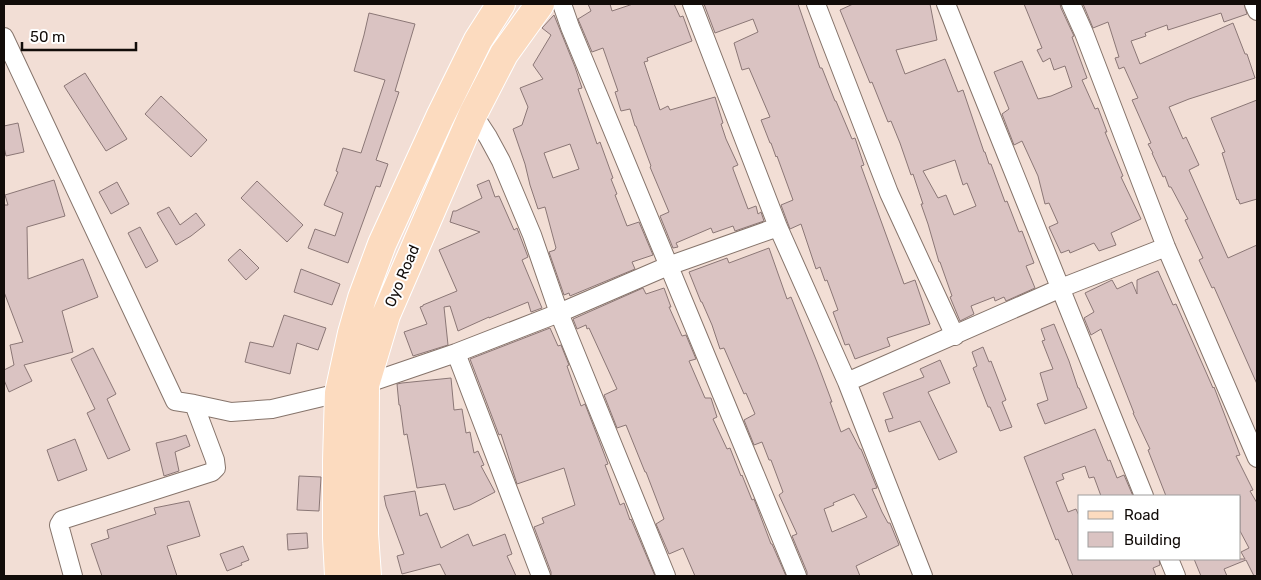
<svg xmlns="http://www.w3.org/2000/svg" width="1261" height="580" viewBox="0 0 1261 580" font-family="Rubik,sans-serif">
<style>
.building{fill:#dac3c2;stroke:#8b7776;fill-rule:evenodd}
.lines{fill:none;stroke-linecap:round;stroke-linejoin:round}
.street-casing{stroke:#86746b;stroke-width:20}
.primary-casing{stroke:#fff;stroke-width:30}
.street{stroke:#fff;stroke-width:18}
.primary{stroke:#fcdbbf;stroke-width:28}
.labels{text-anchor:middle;stroke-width:4;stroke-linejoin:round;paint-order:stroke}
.street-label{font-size:15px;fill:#120c09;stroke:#fff}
</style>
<rect width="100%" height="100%" fill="#f2ded5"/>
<path class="building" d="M588,4H610L612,11L633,4H674L680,17L683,16L692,41L647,58L648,61L644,62L660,110L668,106L670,110L715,97L723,123L721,124L726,139L738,165L733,167V169L748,209L756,206L758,214L761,212L764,221L735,231L733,226L713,233L711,228L676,243L678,247L673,248L660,216L669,212L650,167L651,166L636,126H635L630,109L621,111L615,92L618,91L603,48L592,52L578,19L591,11Z
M704,4H798L820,68H822L835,101H836L852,139L855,138L864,165L861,166L904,284L915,280L930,324L887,338L890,346L855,359L849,344L845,345L833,312L838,310L827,280L825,281L820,267L816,269L801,224L790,229L781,205L793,200L777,156L776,157L771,143H770L761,120L770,117L749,68L742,70L734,43L758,32L753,19L715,33Z
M853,4H930L937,40L896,50L905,74L945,59L958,92L963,90L984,152H985L989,164H991L1005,202L1007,201L1019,232L1022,231L1034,263L1026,266L1035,288L1006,301L1004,297L995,301L994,297L971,306L974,314L960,321L950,297L952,296L940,262H939L928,224L921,204H923L913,174L911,175L900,143L891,121L888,122L872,82L870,83L840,10ZM955,160L963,185L967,183L976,206L954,215L946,195L938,198L923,171Z
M1024,4H1060L1061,8L1074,36L1072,37L1087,78L1082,80L1095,109L1098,108L1107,132H1105L1123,176L1121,177L1141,219L1111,233L1116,245L1099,251L1094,243L1070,253L1069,250L1061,253L1049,227L1058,223L1049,203L1045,204L1038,176L1022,141L1014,145L1002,114L1009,109L994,72L1022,61L1038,99L1051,96L1072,87L1065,66L1054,70L1050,58L1043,62L1037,50L1042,48Z
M1083,4H1244L1247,14L1224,22L1221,13L1168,30L1167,25L1145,33L1146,36L1131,41L1140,64L1233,23L1245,54H1247L1255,78L1189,99L1169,107L1183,139L1186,137L1199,165L1189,170L1228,258L1257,245V384L1214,287L1212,288L1199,260L1203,258L1185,220L1188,219L1171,187H1169L1165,176L1163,177L1152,153H1153L1148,144L1151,143L1132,100L1138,98L1124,67L1119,69L1115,58L1119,57L1108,22L1093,28Z
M369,13L415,24L395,91L399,92L376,160L388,164L380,187L376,186L348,263L308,248L315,229L335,236L343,213L324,205L338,172L336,171L343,148L361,153L385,80L354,71L364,35Z
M554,15L575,67L582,88L578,89L597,144L600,142L613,178L611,179L617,194L615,195L627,226L639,222L653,255L632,262L635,269L570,296L569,293L564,295L549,252L555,250V249L556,248L545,207L538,209L530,185L525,164L513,129L522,125L528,107L520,88L543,79L533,65L551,35L542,28ZM570,144L579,169L553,178L544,153Z
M85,73L127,139L106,151L64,86Z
M161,96L207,140L191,157L145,114Z
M1257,100V199L1240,204L1238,199L1237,200L1222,153L1225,152L1211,118Z
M18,123L24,152L6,156L4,147V126Z
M54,180L65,216L27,227L28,279L83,259L98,297L62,311L73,352L24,365L32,381L9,392L4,380V370L14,365L10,345L23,342L4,292V205H8L5,195Z
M489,180L495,197L499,196L514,230L517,228L528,257L522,260L542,308L531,312L528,302L489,318V317L458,331L450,306L444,307L448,345L413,356L404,332L427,324L420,307L423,306V305L457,291L439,250L480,232L450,222L453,211H456L482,198L477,185Z
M257,181L303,225L287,242L241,198Z
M117,182L129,204L111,214L99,192Z
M169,207L180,225L196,213L205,225L191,236L176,245L157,213Z
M140,227L158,261L146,268L128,233Z
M769,248L787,299L791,297L817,362L832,402H830L841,432L849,428L860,449H861L877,488L872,489L882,512L888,523H890L899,545L856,566L860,576H807V572L792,536L797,534L779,495L783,492L771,460H769L762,442L754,445L744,420L755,414L746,393L744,394L724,348L720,349L712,325L702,302H701L689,272L727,258L729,263ZM854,494L867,517L832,532L824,509L834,505L833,503Z
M240,249L259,268L246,280L228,260Z
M301,269L340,284L332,305L294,292Z
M1158,271L1173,305L1176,304L1213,388L1214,387L1240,455L1236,456L1253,490L1250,491L1257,503V576H1254L1246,560L1224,569L1227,576H1201L1194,559H1245L1241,552L1249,548L1240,531V496H1166L1148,450L1150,449L1133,413H1134L1101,329L1091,335L1084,318L1094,312L1085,293L1112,280L1117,289L1132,282L1137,294V280Z
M643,288L646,294L664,288L671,307H669L682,336L686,335L696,359L689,361L705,398H711L717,417L713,419L727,449L730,448L741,476L742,475L752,500L754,499L771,544H772L786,576H695L683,548L669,554L656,524L664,519L646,472H645L626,425L617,428L604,395L617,389L589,328L587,329L586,325L577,329L573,319Z
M284,315L326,328L318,350L297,343L290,374L245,362L250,342L273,347Z
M1054,324L1069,361L1078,388H1079L1087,408L1045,424L1037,404L1048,400L1040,373L1053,369L1042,341L1045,340L1041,329Z
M550,328L558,346L561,345L569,365L567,366L581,406L585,404L597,435L608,464L605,465L620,505L624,503L630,520L631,519L655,576H551V572L534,527L544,523L542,518L575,505L564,468L517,484L501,434L499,435L470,359Z
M983,347L989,362L991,361L1006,400L1002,402L1012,427L1000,431L990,407H988L973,368L977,366L972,352Z
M93,348L116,394L107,399L130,450L108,459L87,413L95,409L71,359Z
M940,360L950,383L928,392L957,452L939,460L920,421L889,432L885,420L893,418L883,393L924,377L920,369Z
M451,378L454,410L462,409L466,433L470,432L474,453L478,451L484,465L481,466L495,492L470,505L454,510L445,484L417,488L407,434L404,435L400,405H399L397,384L402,383Z
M1095,429L1108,461L1110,460L1117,478L1124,475L1133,496H1101L1094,477L1089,478L1085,466L1062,474L1064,479L1056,482L1068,512L1076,509L1080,518V559H1159L1160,565L1153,568L1156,576H1073L1058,539L1056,540L1024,457Z
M186,435L190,446L175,452L179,471L164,476L156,443L173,439Z
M75,439L87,470L58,481L47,450Z
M299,476L321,477L319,511L297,510Z
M415,491L420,516L427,513L441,548L468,534L473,546L505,534L512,554L507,556L516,576H446L440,564L402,574L397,556L404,554L386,506L384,496Z
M189,501L200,536L167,546L177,576H102L91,544L109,538L107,530L156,514L154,508Z
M307,533L308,548L288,550L287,534Z
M243,546L249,560L241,563L242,565L227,571L220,554Z"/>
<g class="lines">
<g class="street-casing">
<path id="street" d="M562,4L570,27L797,576
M692,4L778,227L847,382L923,576
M816,4L889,193L955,336
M946,4L1144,496
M1071,4L1084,33L1166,247L1257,458
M1254,4L1257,11
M4,37L175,401L194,404L231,412L272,409L339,393L456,353L559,313L668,266L778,227
M473,114L488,137L501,161L532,235L559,313L666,576
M456,353L541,576
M847,382L1061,288L1166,247
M1169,559L1176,576
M73,576L59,525L62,520L212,472L216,468L215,460L194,404"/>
</g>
<g class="primary-casing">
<path id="primary" d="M339,576L337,538V461L339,393L352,333L362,298L382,244L440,117L478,40L501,4
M367,576L364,534L365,385L386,315L473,114L504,54L540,4"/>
</g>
<use href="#street" class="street"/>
<use href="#primary" class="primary"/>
</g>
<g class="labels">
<g class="street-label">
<text transform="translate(402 276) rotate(-67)" y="5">Oyo Road</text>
</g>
</g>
<rect width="1261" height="580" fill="none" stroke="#120c09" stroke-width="10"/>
<rect x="1078" y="495" width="162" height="65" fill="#ffffff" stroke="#a09e9d"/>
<rect x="1088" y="511" width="25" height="8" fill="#fcdbbf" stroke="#a09e9d"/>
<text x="1124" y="520" font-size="15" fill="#120c09">Road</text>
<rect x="1088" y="532" width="25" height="15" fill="#dac3c2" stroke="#a09e9d"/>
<text x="1124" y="545" font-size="15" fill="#120c09">Building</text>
<path d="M22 42v8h114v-8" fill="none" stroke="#120c09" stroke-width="2.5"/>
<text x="30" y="42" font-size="15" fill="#120c09" stroke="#ffffff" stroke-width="4" paint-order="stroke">50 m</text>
</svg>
